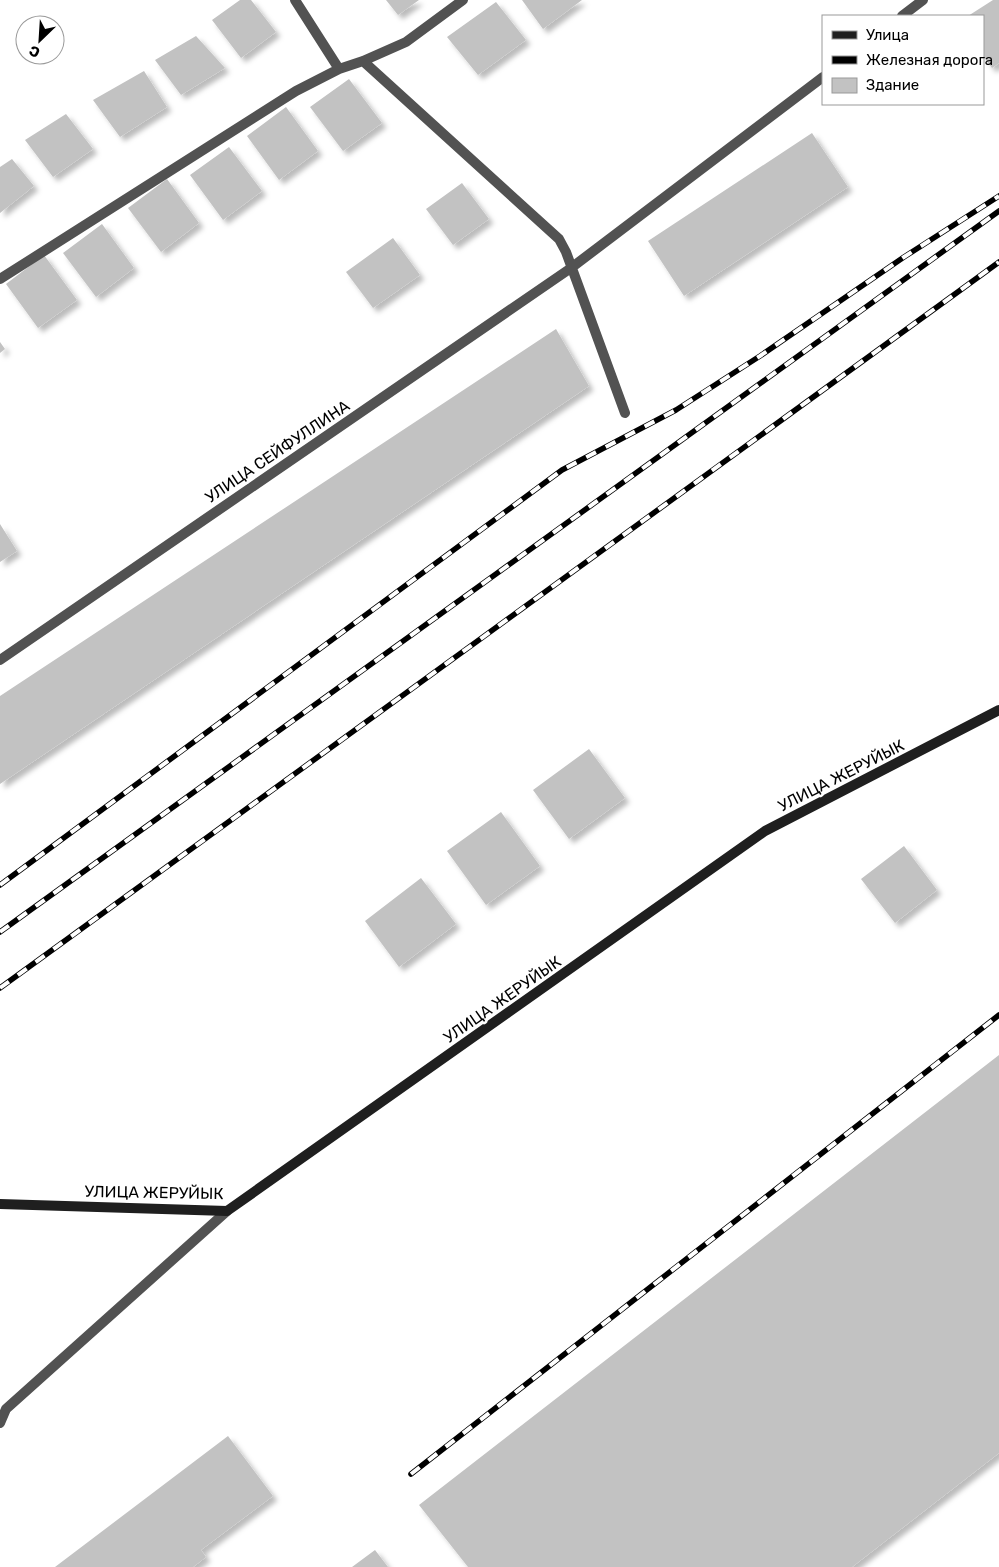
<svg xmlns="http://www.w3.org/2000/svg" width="999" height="1567" viewBox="0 0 999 1567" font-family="Rubik,sans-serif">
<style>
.building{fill:#c2c2c2;filter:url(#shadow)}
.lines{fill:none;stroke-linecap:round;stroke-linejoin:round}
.lane{stroke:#525252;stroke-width:10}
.street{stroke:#525252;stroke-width:10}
.secondary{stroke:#1f1f1f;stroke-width:10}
.rail-casing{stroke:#000;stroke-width:5.5}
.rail{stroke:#fff;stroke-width:4;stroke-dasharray:11;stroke-linecap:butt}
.labels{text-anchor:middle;stroke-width:5;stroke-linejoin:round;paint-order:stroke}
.street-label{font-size:16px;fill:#000;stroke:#fff}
</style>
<defs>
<filter id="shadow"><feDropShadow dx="4.5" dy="4.5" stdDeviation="2.5" flood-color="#0004"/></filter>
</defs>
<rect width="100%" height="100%" fill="#fff"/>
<path class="building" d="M240,0H251L276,32L241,58L212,20Z
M386,0H419L398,15Z
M522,0H582L543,29Z
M993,0H999V63L992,68L983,56V16H968Z
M496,2L526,40L478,75L447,37Z
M196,36L225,68L181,95L155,60Z
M144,71L167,107L120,137L93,100Z
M349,79L382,123L343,151L310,107Z
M286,107L318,151L279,180L247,136Z
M66,114L93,149L53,177L25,140Z
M812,133L848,187L684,296L648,241Z
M229,147L262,191L223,220L190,175Z
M12,159L34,186L0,213V167Z
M167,179L199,223L161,252L128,208Z
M462,183L489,219L453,245L426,209Z
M102,224L134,268L96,297L63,253Z
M393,238L420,275L373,308L346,272Z
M44,255L77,300L38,328L6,284Z
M556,329L589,386L0,784V696Z
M0,342L5,349L0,353Z
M0,524L17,551L0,562Z
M589,749L625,798L569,839L533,790Z
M501,812L540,866L486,905L447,851Z
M904,846L937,890L895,923L861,879Z
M421,878L456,924L399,967L365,921Z
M999,1055V1453L852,1567H468L419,1505Z
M228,1436L273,1496L201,1550L206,1557L193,1567H55Z
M375,1550L388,1567H352Z"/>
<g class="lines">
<path class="lane" d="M0,1423L6,1409L227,1211"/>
<path class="street" d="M295,0L339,69
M902,16L923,0
M363,61L559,239L566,252L625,413
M0,279L296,91L339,69L363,61L406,42L463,0
M0,660L571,268L823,77"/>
<path class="secondary" d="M0,1204L227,1211L765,831L999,710"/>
<g class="rail-casing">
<path id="rail" d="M0,885L562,470L676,410L760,356L904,257L999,196
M0,932L999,211
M0,988L999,262
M411,1474L999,1015"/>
</g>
<use href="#rail" class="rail"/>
</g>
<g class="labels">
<g class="street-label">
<text transform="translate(277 451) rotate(-34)" y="6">УЛИЦА СЕЙФУЛЛИНА</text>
<text transform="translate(841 775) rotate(-27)" y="6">УЛИЦА ЖЕРУЙЫК</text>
<text transform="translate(502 999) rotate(-35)" y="6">УЛИЦА ЖЕРУЙЫК</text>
<text transform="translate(154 1192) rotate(1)" y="6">УЛИЦА ЖЕРУЙЫК</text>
</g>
</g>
<rect x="822" y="15" width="162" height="90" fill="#ffffff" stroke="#999999"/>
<rect x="832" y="31" width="25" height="8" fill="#1f1f1f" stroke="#999999"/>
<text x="866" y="40" font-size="15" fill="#000000">Улица</text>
<rect x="832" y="56" width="25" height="8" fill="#000000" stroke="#999999"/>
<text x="866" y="65" font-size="15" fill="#000000">Железная дорога</text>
<rect x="832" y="78" width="25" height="15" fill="#c2c2c2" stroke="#999999"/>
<text x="866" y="90" font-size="15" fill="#000000">Здание</text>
<g transform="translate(40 40) rotate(205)"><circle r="24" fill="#ffffff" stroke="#999999"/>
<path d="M0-4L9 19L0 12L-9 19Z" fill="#000000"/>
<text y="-8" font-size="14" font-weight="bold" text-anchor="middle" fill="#000000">С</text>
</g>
</svg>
